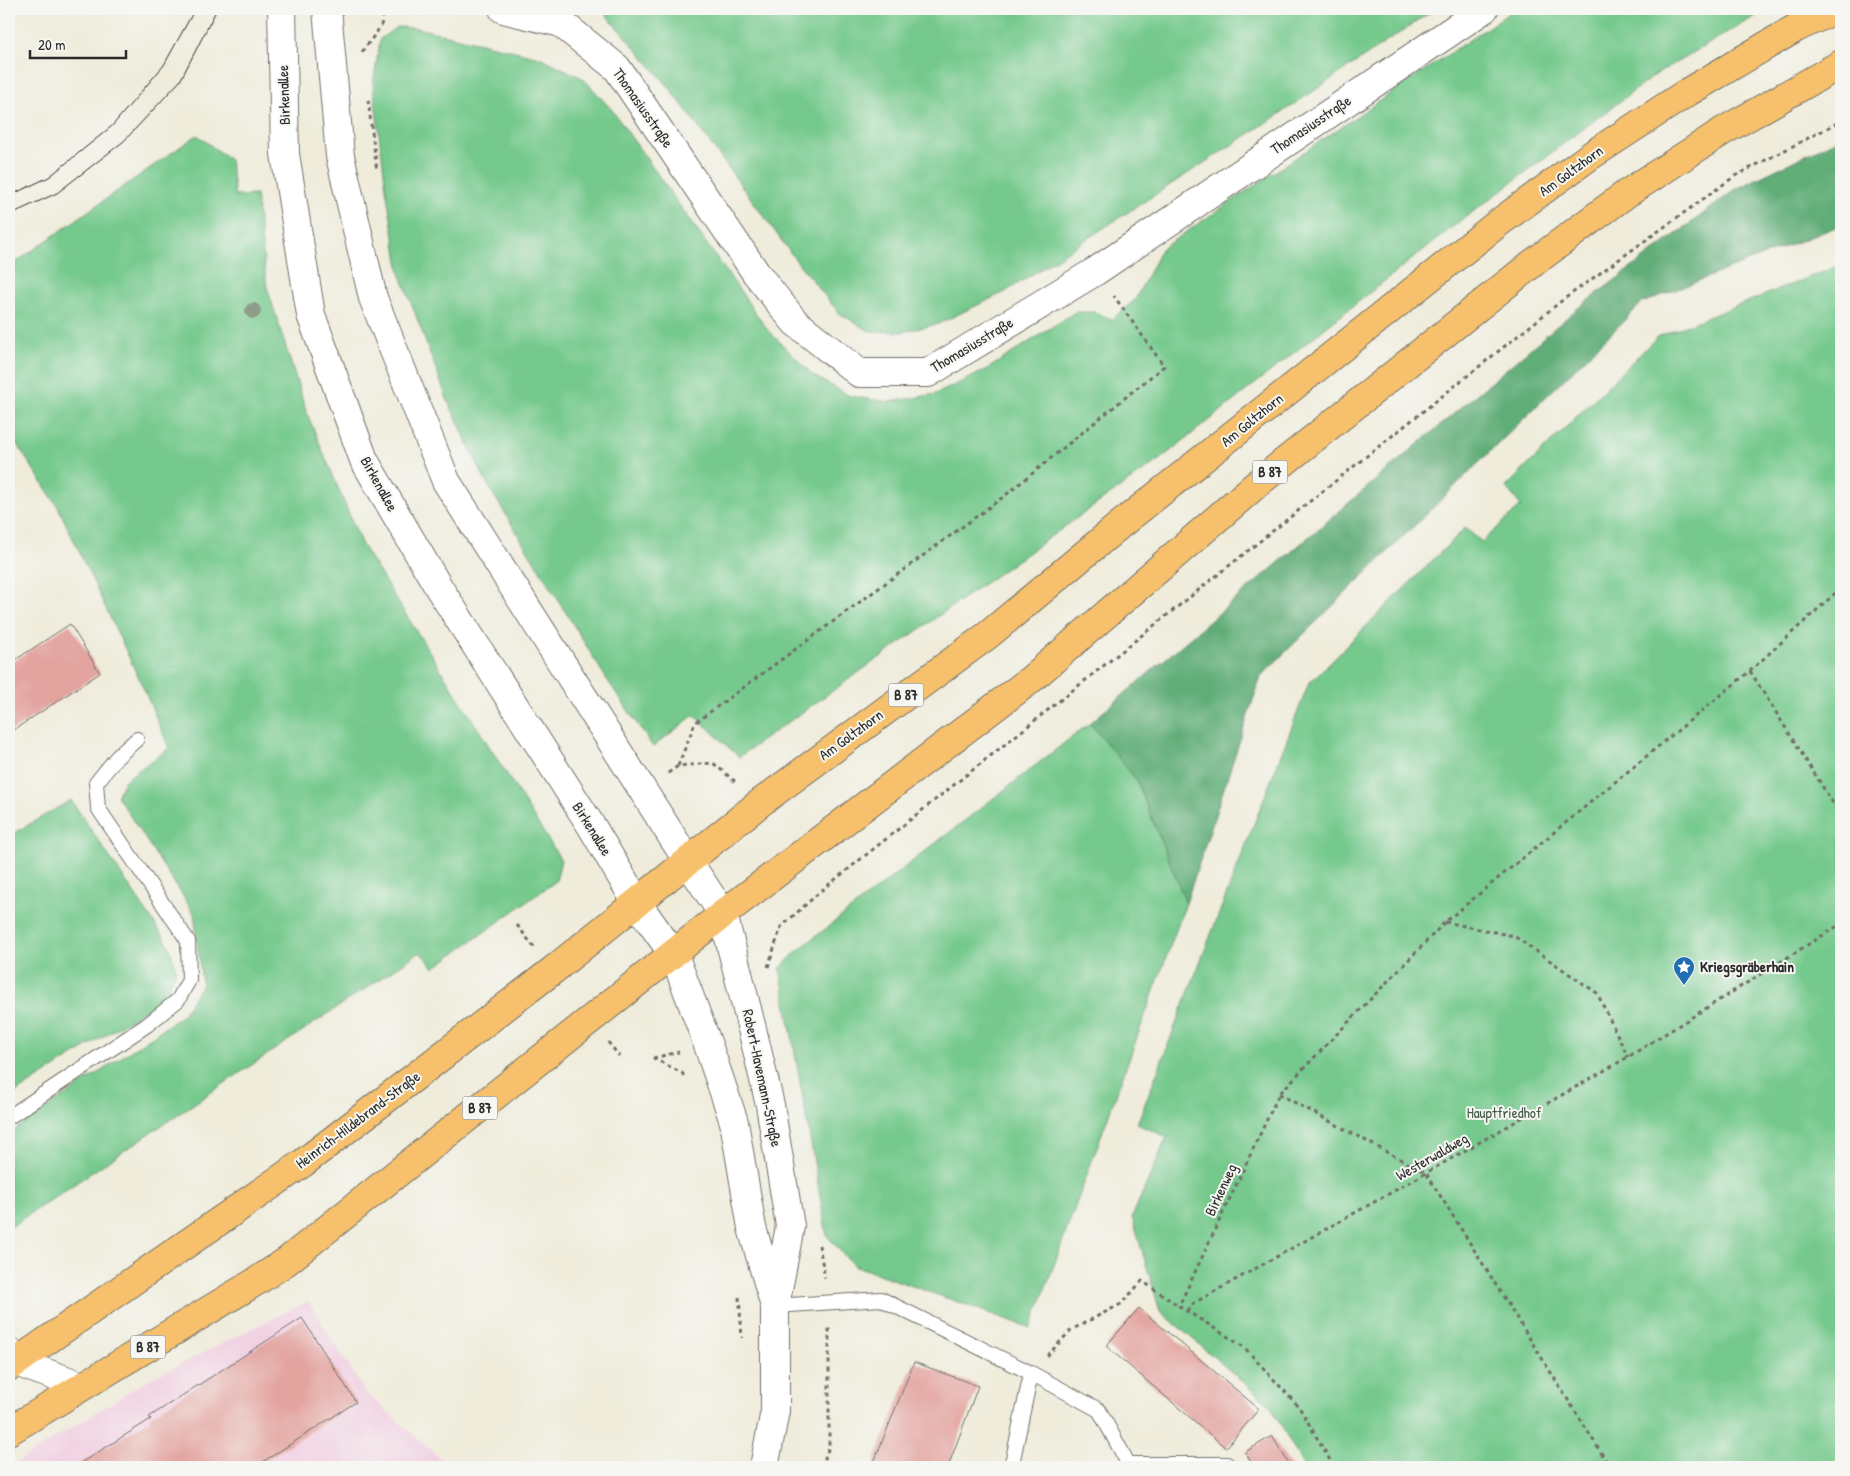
<svg xmlns="http://www.w3.org/2000/svg" width="1850" height="1476" viewBox="0 0 1850 1476" font-family="'Patrick Hand',sans-serif">
<style>
.built{fill:#f1d0e2}
.green{fill:#75c98c;stroke:#507a5c}
.forest{fill:#60ad78;stroke:#466c52}
.building{fill:#e3a4a0}
.lines{fill:none;stroke-linecap:round;stroke-linejoin:round}
.service-casing{stroke:#706f69;stroke-width:16}
.minor-casing{stroke:#706f69;stroke-width:30}
.tertiary-casing{stroke:#706f69;stroke-width:30}
.primary-casing{stroke:#706f69;stroke-width:30}
.path{stroke:#706f69;stroke-width:3;stroke-dasharray:4 4;stroke-linecap:butt}
.service{stroke:#fff;stroke-width:14}
.minor{stroke:#fff;stroke-width:28}
.tertiary{stroke:#fff;stroke-width:28}
.primary{stroke:#f7c06c;stroke-width:28}
.tram{stroke:#2b2b2b;stroke-width:1}
.tree{fill:#8f9c8a}
.labels{text-anchor:middle;stroke-width:4;stroke-linejoin:round;paint-order:stroke}
.shield{fill:#f6f6f2;stroke:#686867;stroke-width:1}
.shield-label{font-size:14px;font-weight:bold;fill:#2b2b2b}
.street-label{font-size:15px;fill:#2b2b2b;stroke:#f6f6f2}
.poi-label{font-size:15px;font-weight:bold;fill:#2b2b2b;stroke:#f6f6f2;text-anchor:start}
.park-label{font-size:15px;fill:#415a48;stroke:#f6f6f2}
</style>
<rect width="100%" height="100%" fill="#f6f6f2"/>
<filter id="ink" filterUnits="userSpaceOnUse"><feTurbulence type="fractalNoise" baseFrequency=".02" numOctaves="2"/><feDisplacementMap in="SourceGraphic" scale="10" xChannelSelector="R" yChannelSelector="G"/><feConvolveMatrix kernelMatrix="1 2 1 2 8 2 1 2 1" color-interpolation-filters="sRGB"/></filter>
<filter id="wash" filterUnits="userSpaceOnUse"><feTurbulence type="fractalNoise" baseFrequency=".0096" numOctaves="4" result="noise"/><feDisplacementMap in="SourceGraphic" scale="20" xChannelSelector="R" yChannelSelector="G"/><feGaussianBlur stdDeviation="1.12" result="paint"/><feColorMatrix in="noise" values="0 0 0 0 0 0 0 0 0 0 0 0 0 0 0 0 0 1.4 0 .05"/><feComposite in="paint" operator="in"/></filter>
<g filter="url(#wash)">
<rect width="100%" height="100%" fill="#efecdb"/>
<path class="built" d="M308,1301L366,1393L450,1467H9L146,1381Z"/>
<path class="green" d="M601,9H1435L1275,117L1005,292L938,324L902,332L869,331L839,313L798,263L669,87Z
M1515,9H1768L1655,75L1450,229L1159,460L739,757L694,715L653,747L606,678L487,484L447,399L400,273L386,189L373,85L380,39L397,27L417,28L540,57L584,79L612,110L767,329L814,376L850,396L889,402L936,394L986,370L1075,312H1095L1112,319L1135,300L1161,249Z
M197,135L230,160L235,196L256,195L267,287L306,411L362,545L561,860L556,881L434,968L420,952L9,1228V1134L183,1015L202,984L194,913L117,796L125,780L169,748L143,687L58,507L9,432V267Z
M1841,265V1467H1304L1270,1405L1160,1311L1132,1217L1167,1137L1137,1124L1309,683L1465,528L1482,542L1521,506L1506,487L1657,337Z
M1090,723L1136,779L1186,903L1031,1328L853,1265L827,1236L780,968L797,951Z
M71,800L169,945L176,969L165,997L9,1097V836Z"/>
<path class="forest" d="M1841,138V225L1642,303L1261,676L1186,903L1136,779L1090,723L1578,308L1736,189Z"/>
<g id="blocks">
<path class="building" d="M70,624L100,673L9,733V664Z
M1139,1308L1259,1409L1226,1448L1106,1346Z
M302,1318L356,1402L255,1467H74L151,1419L149,1417Z
M914,1362L978,1386L948,1467H872Z
M1272,1436L1291,1467H1254L1245,1452Z"/>
</g>
</g>
<g filter="url(#ink)">
<use href="#blocks" fill-opacity="0" stroke="#706f69" stroke-width="1"/>
<g class="lines">
<g class="service-casing">
<path id="service" d="M9,1117L147,1025L178,1000L189,980L188,941L98,808L96,783L117,757L137,739
M775,1306L881,1299L1031,1373L1099,1410L1130,1467
M1129,1464H1227L1229,1467
M1009,1467L1013,1459L1031,1373"/>
</g>
<g class="minor-casing">
<path id="minor" d="M503,9L561,23L617,68L756,273L795,322L859,373H928L1096,271L1484,9
M9,1352L16,1362L82,1386"/>
</g>
<g class="tertiary-casing">
<path id="tertiary" d="M282,9L285,154L311,315L364,460L439,588L592,827L637,903L674,955L708,1045L734,1122L752,1228L774,1303
M327,9L340,156L373,298L446,481L687,860L723,914L753,1033L770,1105L790,1226L775,1306V1411L764,1467"/>
</g>
<g class="primary-casing">
<path id="primary" d="M9,1367L303,1163L552,971L760,803L988,635L1121,524L1497,224L1590,156L1688,92L1796,28L1837,9
M9,1431L257,1281L287,1261L723,914L1029,681L1258,483L1533,263L1626,194L1723,131L1841,64"/>
</g>
<path class="path" d="M362,52L381,26L384,9
M368,100L377,171
M1750,671L1841,816
M678,766L695,723L1007,494L1164,366L1114,296
M668,773L678,766L713,763L737,783
M1445,922L1514,936L1597,993L1628,1057
M517,925L534,947
M768,967L781,927L822,890L1564,299L1735,176L1841,121
M608,1042L619,1056
M653,1058L682,1073L684,1076
M653,1058L679,1052
M1279,1094L1426,1173L1610,1467
M819,1245L825,1278
M739,1297L742,1338
M1187,1311L1194,1303L1426,1173L1628,1057L1841,924
M1047,1356L1071,1330L1121,1304L1142,1281L1179,1306
M821,1467L829,1447V1327
M1334,1467L1299,1407L1244,1347L1179,1306L1279,1094L1445,922L1750,671L1841,588"/>
<use href="#service" class="service"/>
<use href="#minor" class="minor"/>
<use href="#tertiary" class="tertiary"/>
<use href="#primary" class="primary"/>
<path class="tram" d="M9,196L49,177L112,126L164,65L195,9
M9,215L57,193L124,141L180,81L217,9"/>
</g>
<circle class="tree" cx="253" cy="311" r="8"/>
</g>
<defs>
<g id="sight-pin" transform="scale(1.125)"><path d="M0 17L-7.5 6A9.5 9.5 0 1 1 7.5 6Z" fill="#1f6fb2" stroke="#f6f6f2"/><path d="M0-6L1.8-2.2L6-1.7L2.9 1.2L3.7 5.4L0 3.3L-3.7 5.4L-2.9 1.2L-6-1.7L-1.8-2.2Z" fill="#fff"/></g>
</defs>
<g fill-rule="evenodd">
<use href="#sight-pin" x="1684" y="967"/>
</g>
<g class="labels">
<g class="shield">
<rect x="1252.5" y="460.5" width="35" height="23" rx="4"/>
<rect x="888.5" y="683.5" width="35" height="23" rx="4"/>
<rect x="462.5" y="1096.5" width="35" height="23" rx="4"/>
<rect x="130.5" y="1335.5" width="35" height="23" rx="4"/>
</g>
<g class="shield-label">
<text x="1270" y="477">B 87</text>
<text x="906" y="700">B 87</text>
<text x="480" y="1113">B 87</text>
<text x="148" y="1352">B 87</text>
</g>
<g class="street-label">
<text transform="translate(284 95) rotate(-92)" y="5">Birkenallee</text>
<text transform="translate(643 108) rotate(55)" y="5">Thomasiusstraße</text>
<text transform="translate(1311 125) rotate(-34)" y="5">Thomasiusstraße</text>
<text transform="translate(1571 171) rotate(-36)" y="5">Am Goltzhorn</text>
<text transform="translate(972 345) rotate(-31)" y="5">Thomasiusstraße</text>
<text transform="translate(1252 420) rotate(-39)" y="5">Am Goltzhorn</text>
<text transform="translate(379 484) rotate(61)" y="5">Birkenallee</text>
<text transform="translate(851 735) rotate(-36)" y="5">Am Goltzhorn</text>
<text transform="translate(592 829) rotate(58)" y="5">Birkenallee</text>
<text transform="translate(762 1078) rotate(78)" y="5">Robert-Havemann-Straße</text>
<text transform="translate(358 1120) rotate(-37)" y="5">Heinrich-Hildebrand-Straße</text>
<text transform="translate(1432 1157) rotate(-30)" y="5">Westerwaldweg</text>
<text transform="translate(1221 1190) rotate(-65)" y="5">Birkenweg</text>
</g>
<g class="poi-label">
<text x="1700" y="972">Kriegsgräberhain</text>
</g>
<g class="park-label">
<text x="1504" y="1118">Hauptfriedhof</text>
</g>
</g>
<rect width="1850" height="1476" fill="none" stroke="#f6f6f2" stroke-width="30"/>
<path d="M30 50v8h96v-8" fill="none" stroke="#2b2b2b" stroke-width="2.5"/>
<text x="38" y="50" font-size="15" fill="#2b2b2b" stroke="#f6f6f2" stroke-width="4" paint-order="stroke">20 m</text>
</svg>
